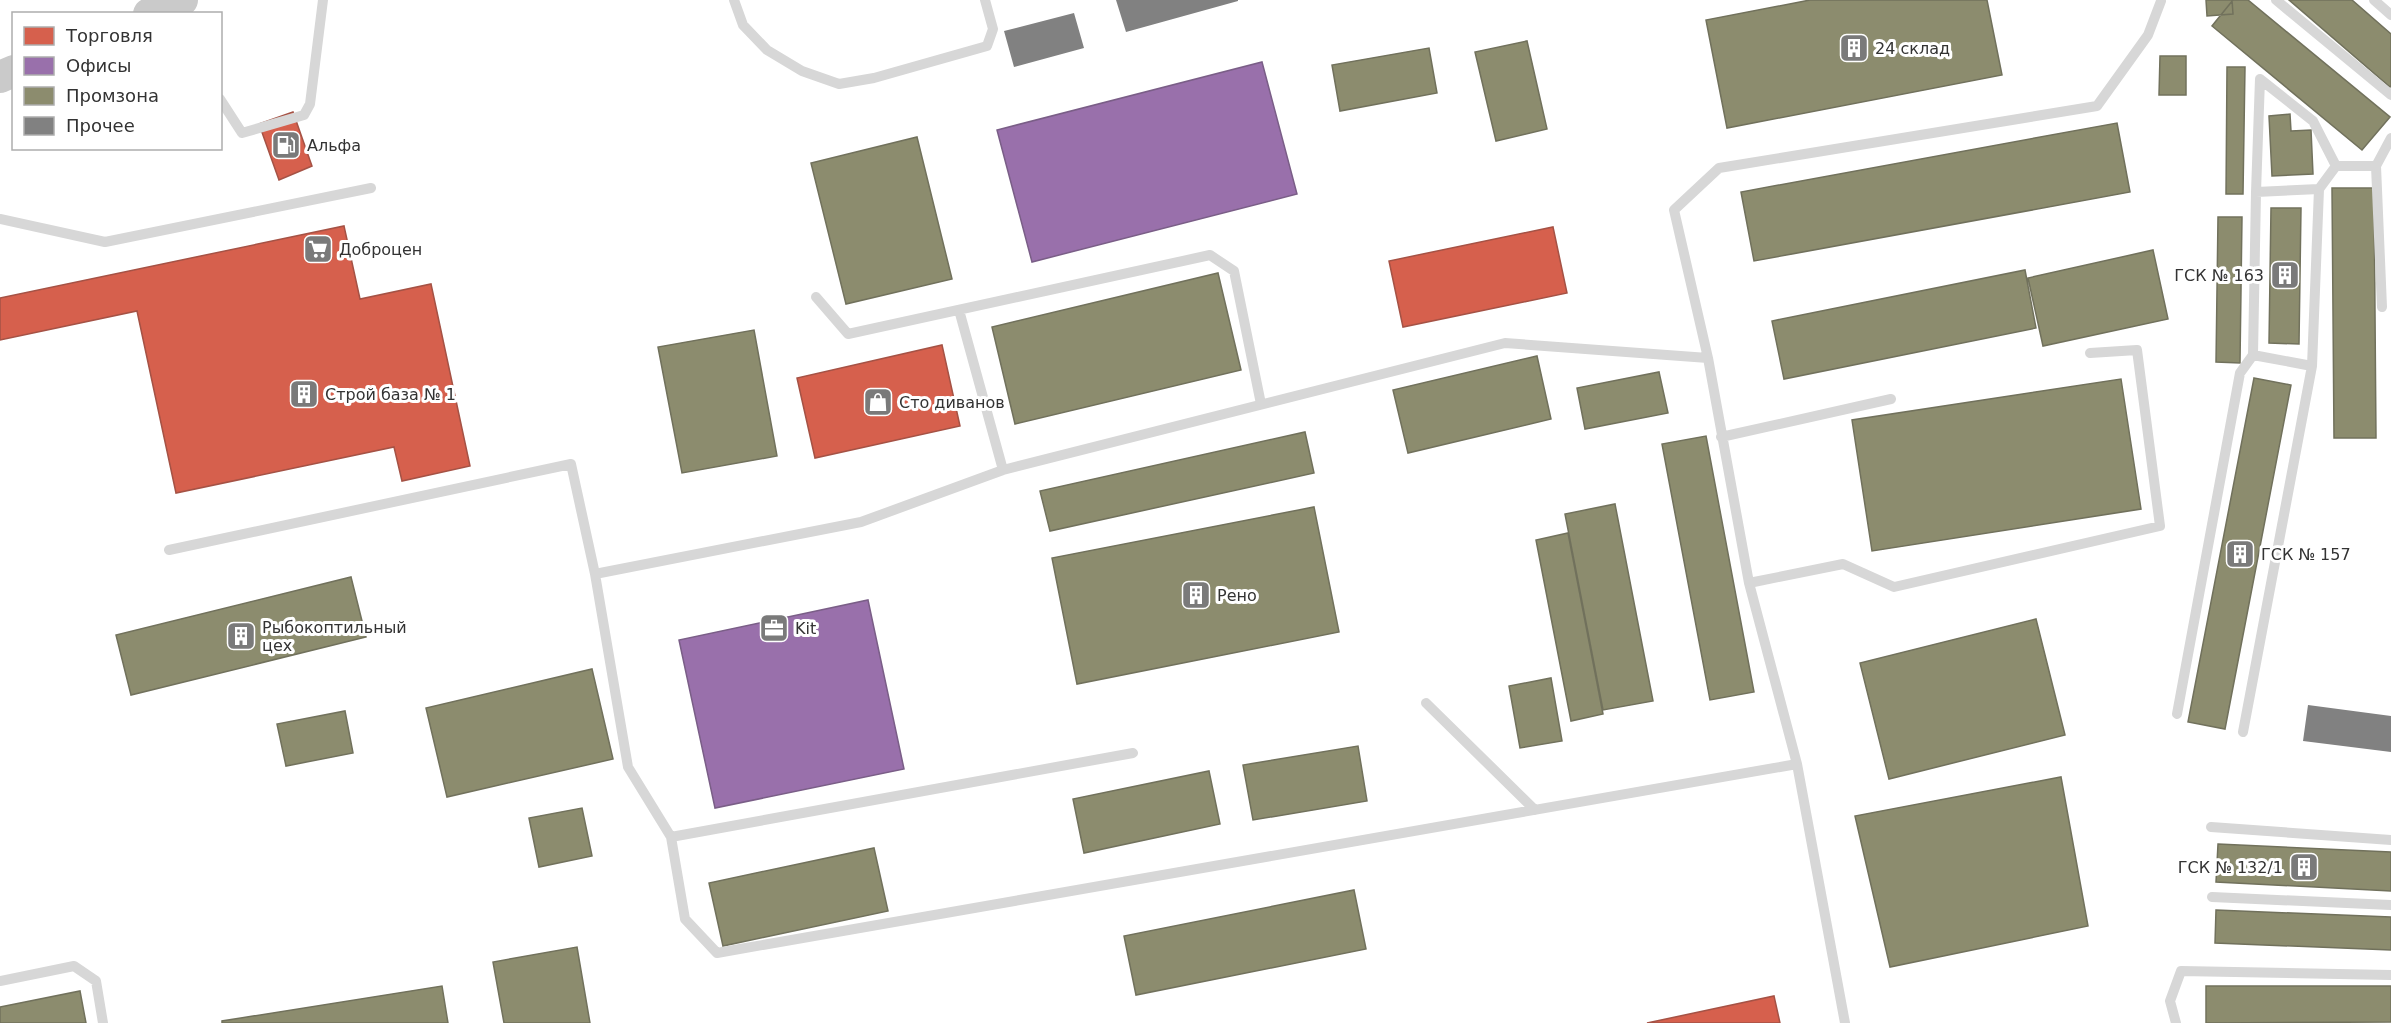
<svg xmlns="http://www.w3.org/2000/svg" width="2391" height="1023" viewBox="0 0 2391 1023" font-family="'DejaVu Sans',sans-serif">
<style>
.shops{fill:#d6604d;stroke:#a55245;stroke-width:1.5}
.offices{fill:#9970ab;stroke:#7a5e87;stroke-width:1.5}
.industry{fill:#8c8c6e;stroke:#71715c;stroke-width:1.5}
.building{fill:#818181}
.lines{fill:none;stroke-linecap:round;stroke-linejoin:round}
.lane{stroke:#d7d7d7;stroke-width:10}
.primary{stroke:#cacaca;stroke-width:32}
.labels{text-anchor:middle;stroke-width:6;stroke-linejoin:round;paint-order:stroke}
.poi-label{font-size:16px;fill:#333;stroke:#fff;text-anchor:start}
</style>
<rect width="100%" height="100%" fill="#fff"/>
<path class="shops" d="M293,112L312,166L279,180L259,124Z
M344,226L360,299L431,284L470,466L402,481L394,447L176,493L137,311L0,340V298Z
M1553,227L1567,293L1403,327L1389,261Z
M942,345L960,426L815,458L797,378Z
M1774,996L1780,1023H1647Z"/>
<path class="offices" d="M1262,62L1297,194L1032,262L997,130Z
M868,600L904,769L715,808L679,640Z"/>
<path class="industry" d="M1810,0H1987L2002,75L1727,128L1706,20Z
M2206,0H2232L2233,14L2207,16Z
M2233,0H2248L2390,117L2362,150L2212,26Z
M2289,0H2352L2391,34V85L2390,87Z
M1527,41L1547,129L1496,141L1475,52Z
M1429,48L1437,93L1340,111L1332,65Z
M2160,56H2186V95H2159Z
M2227,67H2245L2243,194H2226Z
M2290,114L2291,131L2311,130L2313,174L2272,176L2269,116Z
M2117,123L2130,192L1754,261L1741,192Z
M917,137L952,279L846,304L811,163Z
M2332,188H2374L2376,438H2334Z
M2271,208H2301L2299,344L2269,343Z
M2218,217H2242L2240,363L2216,362Z
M2153,250L2168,319L2043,346L2028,278Z
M2025,270L2036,328L1784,379L1772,321Z
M1218,273L1241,370L1015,424L992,327Z
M754,330L777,456L682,473L658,347Z
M1537,356L1551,419L1408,453L1393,390Z
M1659,372L1668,413L1585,429L1577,388Z
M2254,378L2291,385L2225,729L2188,722Z
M2121,379L2141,509L1872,551L1852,420Z
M1305,432L1314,473L1050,531L1040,491Z
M1706,436L1754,692L1710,700L1662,444Z
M1615,504L1653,701L1603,710L1565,514Z
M1314,507L1339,632L1077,684L1052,558Z
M1568,533L1603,714L1571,721L1536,540Z
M351,577L366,637L131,695L116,635Z
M2036,619L2065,735L1889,779L1860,663Z
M592,669L613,759L447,797L426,708Z
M1551,678L1562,741L1520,748L1509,686Z
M345,711L353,753L286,766L277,724Z
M1358,746L1367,801L1253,820L1243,765Z
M1209,771L1220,824L1084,853L1073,799Z
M2061,777L2088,926L1890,967L1855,816Z
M582,808L592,856L539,867L529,818Z
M2218,844L2391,852V891L2216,882Z
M874,848L888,911L723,946L709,883Z
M1354,890L1366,949L1136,995L1124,936Z
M2216,910L2391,917V950L2215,943Z
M577,947L590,1023H504L493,962Z
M442,986L448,1023H222V1021Z
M2206,986H2391V1022L2206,1023Z
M80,991L86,1023H0V1007Z"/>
<path class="building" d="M1116,0H1238V1L1126,32Z
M1074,13L1084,48L1014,67L1004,31Z
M2308,705L2391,716V752L2303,741Z"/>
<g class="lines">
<path class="lane" d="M734,0L743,25L767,50L802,71L839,84L874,78L987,46L993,29L985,0
M2276,0L2391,95
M2374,0L2391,15
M220,99L242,133L304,115L310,104L323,0
M2376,166L2382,307
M2256,192L2319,189L2336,166H2376L2391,138
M0,219L105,242L371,188
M816,297L848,334L1210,255L1234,271L1261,404
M959,310L1003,470
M2253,355L2312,366
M1721,437L1891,399
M169,550L571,464L595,574L628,767L671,837L1133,753
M595,574L861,522L1003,470L1505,343L1708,358
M1749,583L1843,564L1894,587L2160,526L2137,350L2090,353
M1426,703L1535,810
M2177,714L2240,373L2253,355L2256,192L2260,79L2313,121L2336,166
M2243,732L2312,366L2319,189
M2211,827L2391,840
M671,837L685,919L717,953L1797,764
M2212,897L2391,905
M0,981L74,966L96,981L103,1023
M1845,1023L1797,764L1749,583L1708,358L1674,210L1719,168L2097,106L2148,35L2161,1
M2176,1023L2170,1001L2181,971L2391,975"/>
<path class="primary" d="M149,14L182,0
M0,77L14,71"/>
</g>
<defs>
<g id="building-square" transform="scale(1.5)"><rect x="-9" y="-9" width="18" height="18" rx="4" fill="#7a7a7a" stroke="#fff"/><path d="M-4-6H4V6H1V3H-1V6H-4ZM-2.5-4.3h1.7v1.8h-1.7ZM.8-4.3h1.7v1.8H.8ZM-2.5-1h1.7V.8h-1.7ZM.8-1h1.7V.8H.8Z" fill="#fff"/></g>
<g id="fuel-square" transform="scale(1.5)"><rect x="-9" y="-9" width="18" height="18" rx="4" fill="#7a7a7a" stroke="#fff"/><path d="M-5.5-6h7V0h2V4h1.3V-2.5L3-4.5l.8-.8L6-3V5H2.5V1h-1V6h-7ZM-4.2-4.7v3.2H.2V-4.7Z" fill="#fff"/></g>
<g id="supermarket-square" transform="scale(1.5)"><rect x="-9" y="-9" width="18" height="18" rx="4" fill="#7a7a7a" stroke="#fff"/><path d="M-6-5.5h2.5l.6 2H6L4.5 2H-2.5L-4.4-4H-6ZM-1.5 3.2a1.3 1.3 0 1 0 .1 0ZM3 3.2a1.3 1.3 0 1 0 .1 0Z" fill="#fff"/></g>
<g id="shop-square" transform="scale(1.5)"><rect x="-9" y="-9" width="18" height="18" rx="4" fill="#7a7a7a" stroke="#fff"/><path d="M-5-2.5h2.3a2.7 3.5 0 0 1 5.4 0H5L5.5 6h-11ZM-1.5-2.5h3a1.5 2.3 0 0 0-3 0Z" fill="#fff"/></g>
<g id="office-square" transform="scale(1.5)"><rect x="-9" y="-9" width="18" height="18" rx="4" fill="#7a7a7a" stroke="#fff"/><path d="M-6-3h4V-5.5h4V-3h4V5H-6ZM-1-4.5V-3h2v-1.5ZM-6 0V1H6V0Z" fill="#fff"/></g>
</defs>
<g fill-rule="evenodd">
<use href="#building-square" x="1854" y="48"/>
<use href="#fuel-square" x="286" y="145"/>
<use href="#supermarket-square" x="318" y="249"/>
<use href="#building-square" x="2285" y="275"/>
<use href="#building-square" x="304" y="394"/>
<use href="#shop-square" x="878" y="402"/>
<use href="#building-square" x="2240" y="554"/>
<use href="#building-square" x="1196" y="595"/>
<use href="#office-square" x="774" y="628"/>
<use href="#building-square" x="241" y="636"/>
<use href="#building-square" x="2304" y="867"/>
</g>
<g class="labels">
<g class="poi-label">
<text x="1875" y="54">24 склад</text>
<text x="307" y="151">Альфа</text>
<text x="339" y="255">Доброцен</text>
<text x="2264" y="281" text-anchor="end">ГСК № 163</text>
<text x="325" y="400">Строй база № 1</text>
<text x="899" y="408">Сто диванов</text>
<text x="2261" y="560">ГСК № 157</text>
<text x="1217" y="601">Рено</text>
<text x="262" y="633">Рыбокоптильный<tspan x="262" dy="18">цех</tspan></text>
<text x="795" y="634">Kit</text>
<text x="2283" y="873" text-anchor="end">ГСК № 132/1</text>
</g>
</g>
<rect x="12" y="12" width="210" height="138" fill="#ffffff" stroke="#adadad" stroke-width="1.5"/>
<rect x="24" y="27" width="30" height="18" fill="#d6604d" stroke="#adadad" stroke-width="1.5"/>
<text x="66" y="42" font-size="18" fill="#333333">Торговля</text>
<rect x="24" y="57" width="30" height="18" fill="#9970ab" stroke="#adadad" stroke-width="1.5"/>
<text x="66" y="72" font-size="18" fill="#333333">Офисы</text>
<rect x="24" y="87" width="30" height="18" fill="#8c8c6e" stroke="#adadad" stroke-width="1.5"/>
<text x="66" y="102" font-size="18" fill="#333333">Промзона</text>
<rect x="24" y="117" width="30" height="18" fill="#818181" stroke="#adadad" stroke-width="1.5"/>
<text x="66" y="132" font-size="18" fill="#333333">Прочее</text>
</svg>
